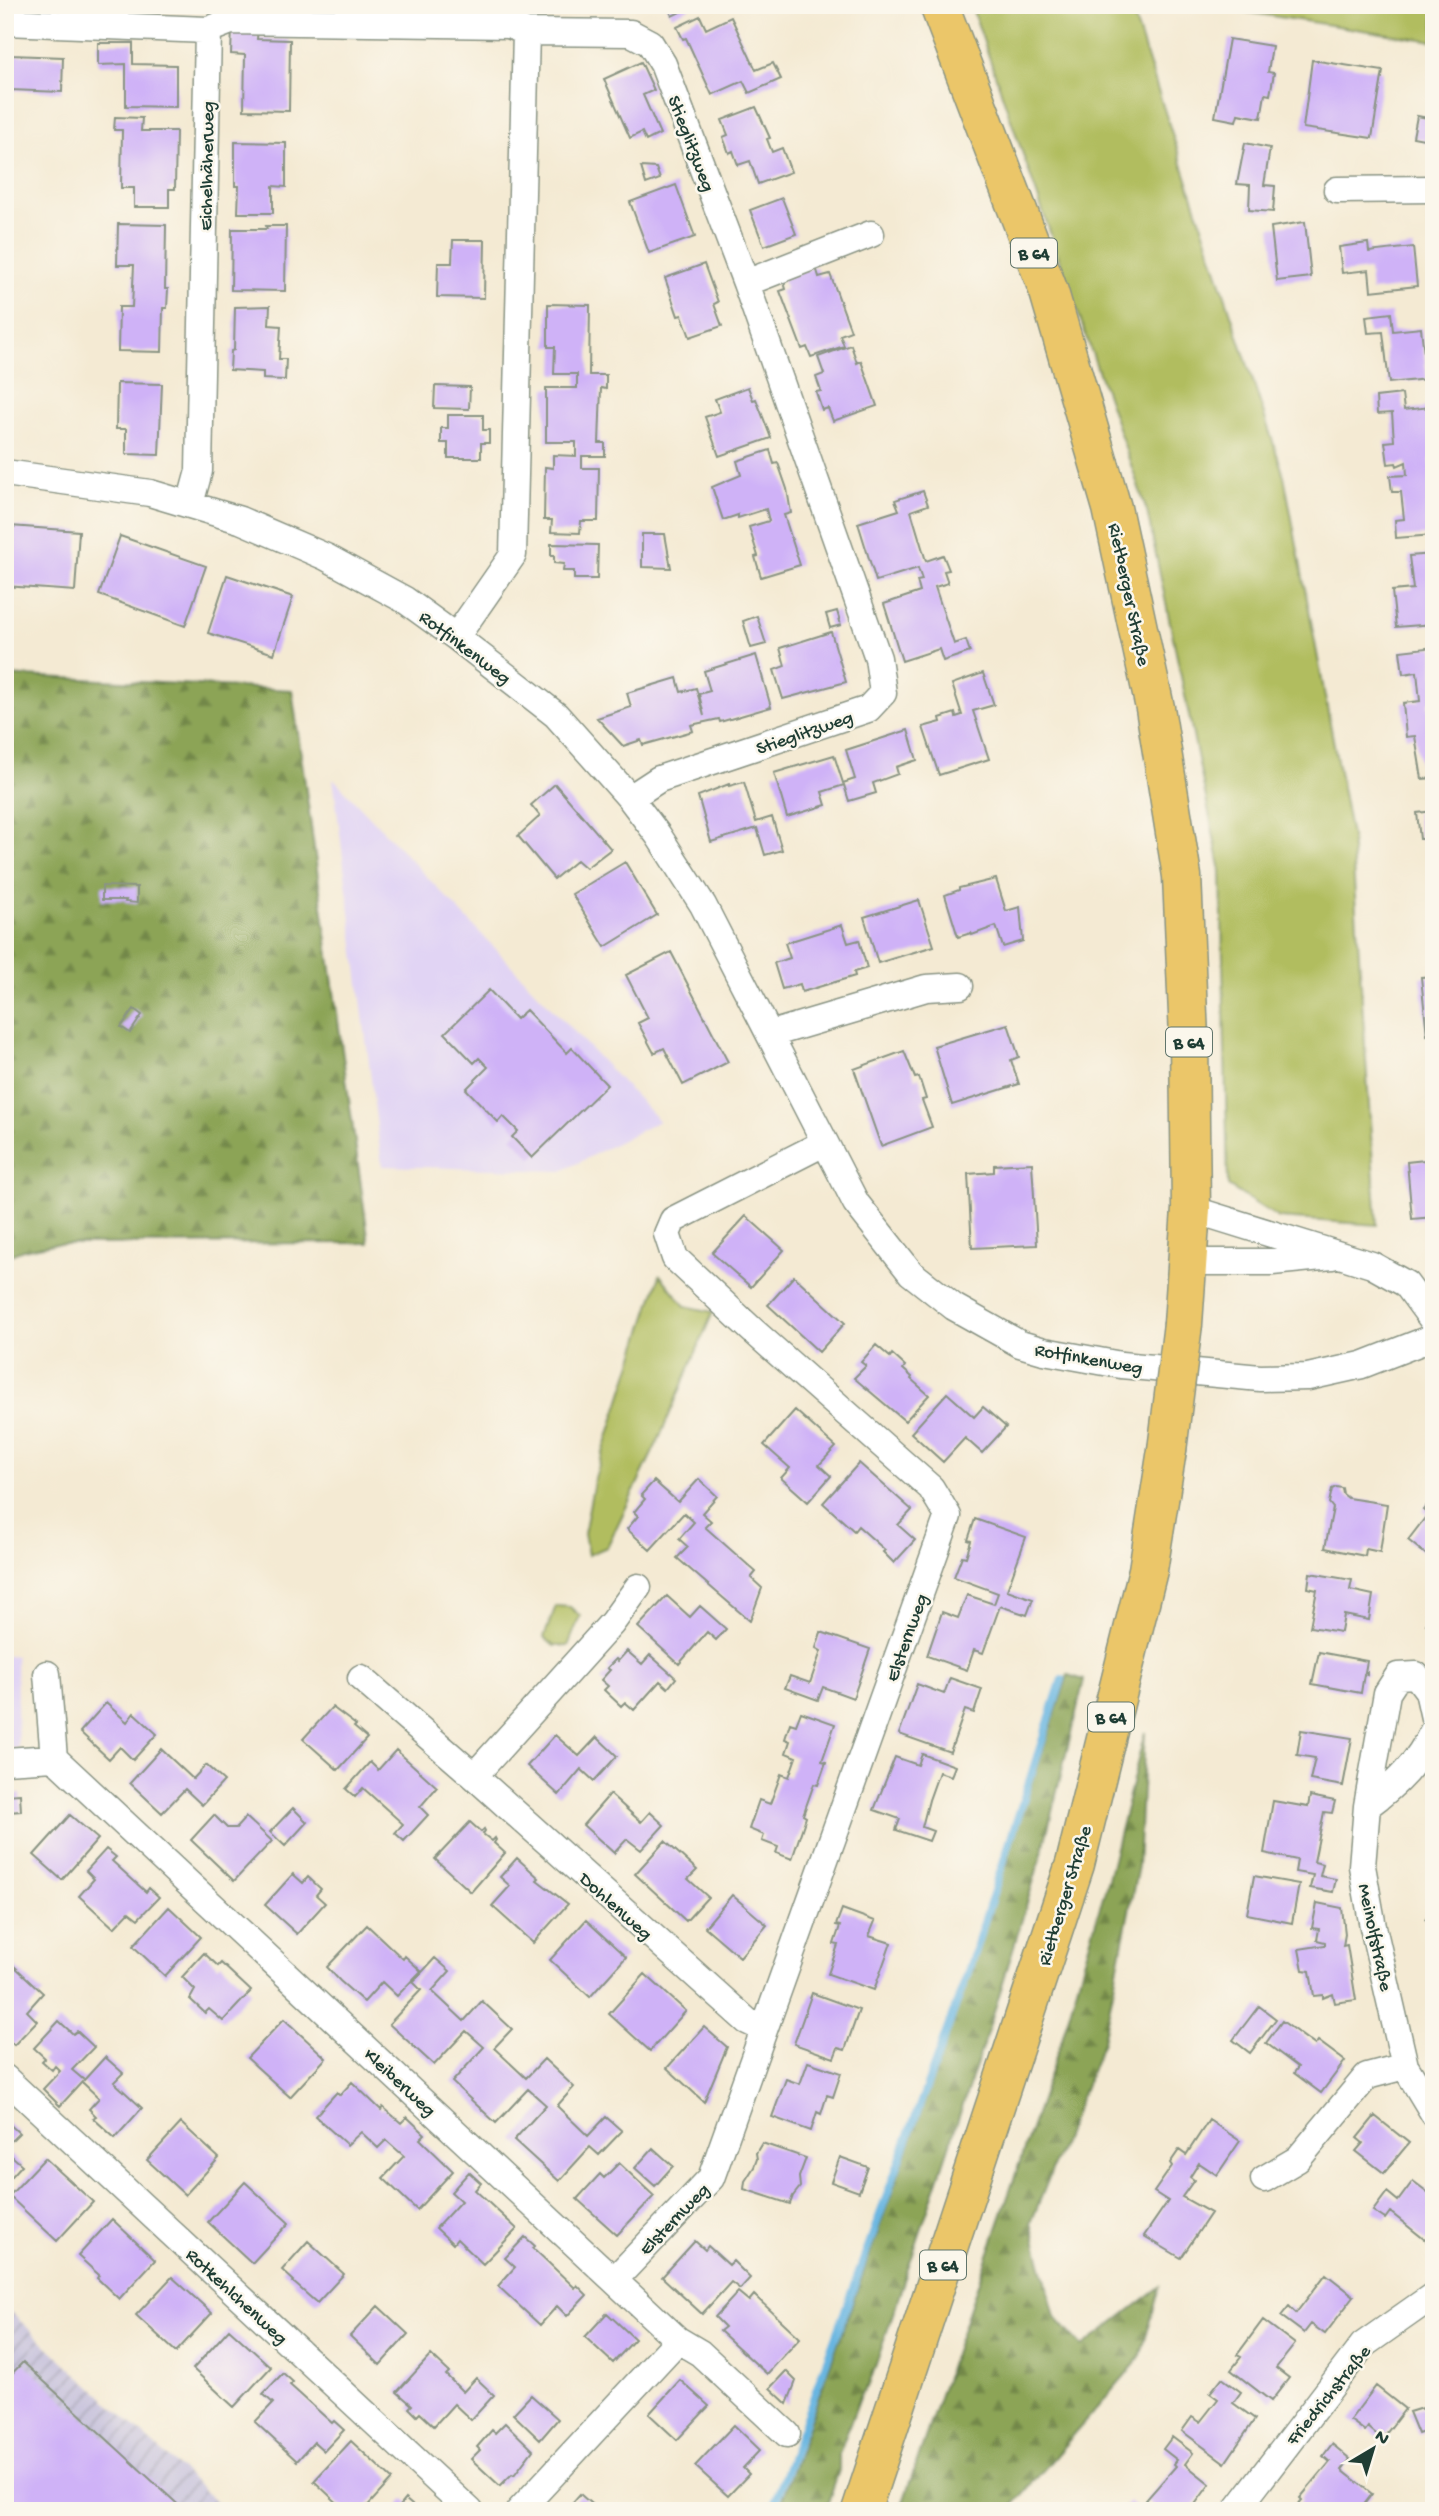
<svg xmlns="http://www.w3.org/2000/svg" width="1439" height="2516" viewBox="0 0 1439 2516" font-family="'Gochi Hand',sans-serif">
<style>
.built{fill:#e1d4f4}
.industrial{fill:url(#industrial-furrows)}
.grass{fill:#b1bd5f;stroke:#687d4a;stroke-width:2}
.forest{fill:url(#forest-firs);stroke:#567045;stroke-width:2}
.lines{fill:none;stroke-linecap:round;stroke-linejoin:round}
.stream{stroke:#67b5e1;stroke-width:8}
.building{fill:#cfb2f7}
.minor-casing{stroke:#8a9484;stroke-width:29}
.primary-casing{stroke:#8a9484;stroke-width:41}
.minor{stroke:#fff;stroke-width:26}
.primary{stroke:#ebc669;stroke-width:38}
.primary-bridge-casing{stroke:#8a9484;stroke-width:41;stroke-linecap:butt}
.primary-bridge{stroke:#ebc669;stroke-width:38}
.labels{text-anchor:middle;stroke-width:5;stroke-linejoin:round;paint-order:stroke}
.shield{fill:#fbf7ec;stroke:#61756b;stroke-width:2}
.shield-label{font-size:18px;font-weight:bold;fill:#1f3d34}
.street-label{font-size:19px;fill:#1f3d34;stroke:#fbf7ec}
</style>
<defs>
<pattern id="industrial-furrows" width="10" height="10" patternUnits="userSpaceOnUse" patternTransform="scale(1.75)"><rect width="10" height="10" fill="#c5c0db"/><path d="M-1 1l2-2M0 10L10 0M9 11l2-2" fill="none" stroke="#9f9db2"/></pattern>
<pattern id="forest-firs" width="22" height="20" patternUnits="userSpaceOnUse" patternTransform="scale(1.75)"><rect width="22" height="20" fill="#8ca456"/><path d="M5 1l3.5 6h-7zM16 11l3.5 6h-7z" fill="#728748"/></pattern>
</defs>
<rect width="100%" height="100%" fill="#fbf7ec"/>
<filter id="ink" filterUnits="userSpaceOnUse"><feTurbulence type="fractalNoise" baseFrequency=".0143" numOctaves="2"/><feDisplacementMap in="SourceGraphic" scale="14" xChannelSelector="R" yChannelSelector="G"/><feConvolveMatrix kernelMatrix="1 2 1 2 8 2 1 2 1" color-interpolation-filters="sRGB"/></filter>
<filter id="wash" filterUnits="userSpaceOnUse"><feTurbulence type="fractalNoise" baseFrequency=".00686" numOctaves="4" result="noise"/><feDisplacementMap in="SourceGraphic" scale="28" xChannelSelector="R" yChannelSelector="G"/><feGaussianBlur stdDeviation="1.57" result="paint"/><feColorMatrix in="noise" values="0 0 0 0 0 0 0 0 0 0 0 0 0 0 0 0 0 1.4 0 .05"/><feComposite in="paint" operator="in"/></filter>
<g filter="url(#wash)">
<rect width="100%" height="100%" fill="#f4ead3"/>
<path class="built" d="M333,778L659,1121L562,1171L382,1166Z
M5,1656H16L18,1748L5,1749Z"/>
<path class="industrial" d="M5,2307L226,2511H5Z"/>
<path class="grass" d="M971,5H1130L1284,476L1351,836L1377,1225L1279,1218L1228,1186L1221,871L1147,511Z
M1201,5H1434V41Z
M660,1275L685,1306L713,1312L659,1439L607,1547L588,1555L584,1534L594,1481Z
M556,1606L570,1607L580,1616L568,1646H554L544,1637Z"/>
<path class="forest" d="M5,675L292,690L369,1243L53,1244L23,1250L5,1257Z
M1068,1675L1084,1680L1042,1853L995,2009L869,2385L861,2394L839,2454V2470L825,2511H778L940,2058Z
M1145,1732L1138,1866L1103,2041L1031,2223L1055,2317L1082,2347L1160,2287L1140,2358L1008,2511H900L1062,2039L1108,1879Z"/>
<g class="lines">
<path class="stream" d="M772,2511L966,1978L1062,1679"/>
</g>
<g id="blocks">
<path class="building" d="M667,5H695L672,16Z
M700,16L706,29L731,17L756,70L773,63L781,79L749,93L743,81L712,95L686,38L683,39L677,27Z
M232,28L258,29L257,39L290,40L289,111L244,110L245,55L231,54Z
M1229,39L1272,46L1268,72L1274,73L1270,95L1265,94L1261,118L1238,114L1236,121L1215,117Z
M98,43H133V64L176,65V107L126,106V64L98,65Z
M5,47H12L11,55L63,57L62,92L10,90V94H5Z
M1312,60L1383,71L1372,138L1303,128Z
M641,62L654,90L643,95L660,134L646,141L642,132L630,138L604,79Z
M1432,96H1434V144L1424,143V139L1413,137L1417,116L1428,118Z
M756,107L770,138L767,139L772,152L782,148L791,172L758,184L750,161L738,165L733,151L729,153L723,137L728,135L722,120Z
M115,117L142,118L141,131H176L175,189H169V207H134V188H121L122,130H114Z
M235,142L286,143V187L273,186V213H238L239,186H235Z
M1245,143L1270,148L1264,185L1275,186L1273,212L1249,210L1250,185L1237,184Z
M5,147H10V186L5,187Z
M641,167L656,168L660,179L646,184Z
M676,185L695,237L649,253L630,202Z
M782,198L796,234L764,246L750,210Z
M5,217H8V248H5Z
M1305,222L1311,277L1277,281L1271,227Z
M118,224L166,225L165,289H168L167,308H163L162,352L118,351L119,307H132L134,265H117Z
M266,226H286L285,291L231,290L232,229H267Z
M453,240H485L484,298L437,297L438,263H452Z
M1368,243L1369,252L1413,247L1417,286L1371,291L1369,270L1342,273L1339,247Z
M704,264L718,302L714,304L722,326L690,337L682,315L678,316L665,278Z
M816,267L819,277L830,274L851,331L840,335L844,346L811,357L807,347L802,349L780,291L786,289L783,279Z
M548,304L590,305L589,375H606V389L601,388L600,416L599,443H605V456H582V468H599L598,521H581L580,533L551,532L552,520H544L545,467L553,468V455L576,456V442H546V388H577V374H554L555,347H548Z
M270,306L269,325L281,326L279,359H286L285,380L263,379V372L230,370L231,351L234,350L235,307Z
M1391,313L1393,331L1421,328L1427,379L1389,383L1383,332L1368,333L1366,316Z
M851,345L857,363L861,361L877,406L833,421L828,408L822,410L816,392L821,391L816,377L824,374L818,357Z
M117,383L162,384L159,455L126,454V429H116Z
M435,386L470,387L469,409L434,408Z
M748,387L753,400L756,399L771,438L719,456L705,417L720,412L715,399Z
M1402,394L1404,410L1430,407L1434,445V459H1430L1434,487V535L1396,538L1395,520L1404,519L1401,492H1392L1390,476L1407,475L1406,462L1397,466L1396,463L1388,464L1385,442L1394,441L1392,413L1377,414L1376,397Z
M448,415H483V430H489V443H481V458H448V443H441V428H448Z
M770,450L774,464L778,463L787,489L791,513L784,515L800,565L761,577L755,557L758,556L749,527L769,521L766,509L738,518V515L723,520L712,487L741,475L737,461Z
M923,491L928,505L911,511L926,561L943,555L949,570L944,571L948,583L935,587L954,644L966,640L970,652L943,661L939,649L902,661L884,604L920,592L917,581L922,580L918,568L876,581L858,523L899,510L895,500Z
M10,526L79,531L75,591L5,586Z
M642,534H665L671,568L642,567Z
M120,536L206,566L185,626L99,595Z
M551,544L598,545L597,579H574V571H563L564,564L554,563V556H551Z
M1434,554V624L1396,627L1392,591L1413,589L1409,556Z
M227,575L293,597L274,654L208,633Z
M837,611L841,625L830,628L826,614Z
M757,616L766,644L751,648L743,621Z
M831,632L846,682L783,699L774,670L785,666L780,648Z
M1434,647V701L1428,702L1432,729H1434V778L1422,779L1415,736L1406,737L1403,703L1420,701L1417,672L1403,674L1400,651Z
M756,655L771,707L720,722L719,719L691,725L693,731L643,745L641,740L623,746L597,718L631,707L627,693L677,678L681,692L696,688L704,716L699,694L710,691L704,671Z
M983,673L994,705L973,711L989,759L939,775L923,727L941,722L940,718L955,713L956,717L962,715L952,684Z
M908,730L917,760L896,767L898,774L873,783L876,793L849,801L844,785L822,792L826,805L787,817L774,773L834,755L843,783L855,779L846,750Z
M744,782L756,822L772,817L782,850L765,855L757,828L711,842L698,796L729,784V786Z
M555,784L611,849L586,868L577,860L554,879L518,836L540,816L531,805Z
M1434,811V834H1424L1425,839H1420L1417,813Z
M625,862L657,915L605,947L572,894Z
M996,879L1006,911L1020,907L1023,941L1003,947L996,926L972,935L971,933L958,937L945,895L959,890V888Z
M102,886L137,887V903L125,902L126,900H102Z
M919,900L934,946L878,963L864,917Z
M842,925L848,943L859,940L867,968L854,972L855,976L802,992L800,984L782,989L774,963L790,958L785,943Z
M671,952L728,1062L683,1085L664,1048L654,1053L638,1023L648,1018L626,975Z
M1434,976V1034L1427,1035L1421,977Z
M489,990L516,1019L526,1010L567,1053L572,1048L607,1085L532,1158L512,1137L518,1131L503,1116L498,1122L466,1089L488,1067L479,1058L474,1063L445,1033Z
M134,1009L142,1015L130,1033L121,1027Z
M1008,1024L1019,1057L1011,1060L1019,1084L952,1105L934,1046Z
M904,1051L915,1078L919,1077L926,1099L922,1100L932,1127L881,1146L854,1069Z
M1434,1159V1217L1412,1219L1407,1162Z
M1032,1163L1037,1245L972,1248L968,1174L994,1172V1165Z
M746,1216L784,1250L751,1287L712,1253Z
M794,1276L845,1323L819,1352L768,1305Z
M876,1345L890,1357L892,1354L905,1366L903,1369L912,1377L911,1379L929,1395L905,1421L854,1378L866,1366L861,1362Z
M947,1393L974,1417L983,1407L1006,1427L982,1453L965,1438L943,1462L911,1433Z
M795,1410L836,1447L819,1465L831,1476L808,1502L781,1478L790,1468L764,1445Z
M859,1463L912,1510L898,1525L915,1540L894,1563L883,1552L885,1550L858,1526L854,1531L823,1503Z
M699,1479L717,1496L702,1513L711,1521L705,1527L756,1572L751,1578L762,1588L750,1621L677,1558L688,1547L679,1539L694,1522L684,1513L650,1550L627,1529L638,1516L634,1512L645,1499L641,1495L654,1481L678,1502Z
M1336,1487L1342,1488L1343,1494L1348,1498L1387,1504L1380,1552L1366,1549L1365,1556L1325,1548L1333,1508L1329,1503L1332,1489Z
M1434,1497V1561L1408,1540L1428,1514L1423,1510Z
M975,1519L1026,1537L1007,1590L1033,1599L1027,1615L1000,1606L983,1653L974,1650L967,1670L927,1656L942,1612L958,1618L967,1595L994,1604L998,1593L954,1577L962,1556L966,1557L971,1541L968,1540Z
M1310,1573L1352,1580L1350,1590L1373,1595L1369,1620L1344,1615L1341,1632L1310,1627L1317,1590L1308,1588Z
M667,1596L690,1617L700,1606L726,1629L716,1640L707,1632L679,1664L638,1627Z
M1434,1614V1630L1426,1624Z
M821,1632L870,1649L853,1698L823,1687L818,1700L785,1688L790,1676L810,1683L821,1651L816,1648Z
M627,1651L642,1664L650,1655L676,1678L668,1688L660,1681L634,1710L625,1702L621,1706L604,1690L608,1686L601,1680L610,1670L607,1668L616,1659L618,1661Z
M1319,1652L1367,1661L1365,1672H1367V1675L1364,1674L1361,1693L1312,1684Z
M950,1678L982,1689L974,1713L965,1710L950,1752L899,1734L917,1684L944,1694Z
M106,1703L127,1722L134,1713L157,1734L133,1760L120,1747L109,1759L80,1732Z
M332,1707L356,1725L354,1727L367,1738L338,1770L303,1739Z
M801,1712L835,1724L822,1761L826,1762L818,1785L814,1784L803,1815L806,1817L792,1859L776,1853L778,1847L762,1841L764,1835L749,1829L759,1800L770,1804L781,1774L789,1777L796,1757L786,1753L790,1741L785,1739L790,1723L796,1725Z
M1301,1730L1352,1738L1343,1786L1310,1780L1315,1758L1297,1755Z
M555,1735L579,1756L597,1737L617,1756L594,1781L581,1769L559,1795L527,1766Z
M161,1749L193,1779L206,1765L224,1781L202,1805L185,1789L162,1813L130,1783Z
M396,1750L437,1787L420,1807L428,1815L404,1841L395,1833L403,1824L363,1788L355,1797L346,1789L370,1762L378,1770Z
M922,1754L955,1766L951,1776L939,1772L929,1800L922,1827L933,1831L929,1841L896,1830L900,1819L874,1810L895,1757L918,1765Z
M20,1794L21,1811L8,1812L10,1849H5V1795Z
M610,1794L641,1822L650,1812L664,1825L641,1850L627,1839L614,1853L583,1825Z
M1310,1796L1335,1801L1332,1813L1324,1812L1314,1862L1323,1864L1320,1876L1336,1879L1333,1892L1310,1888L1313,1875L1295,1872L1297,1860L1264,1853L1273,1801L1308,1807Z
M293,1808L307,1822L285,1846L270,1832Z
M70,1815L98,1839L62,1880L34,1855Z
M214,1815L227,1828H236L246,1817L272,1841L234,1881L191,1840Z
M470,1822L481,1832L484,1829L485,1831L483,1834L492,1841L495,1838L496,1840L494,1843L505,1853L471,1892L435,1859Z
M665,1841L697,1870L688,1879L708,1897L686,1921L635,1874Z
M106,1849L116,1857L112,1861L146,1892L149,1888L159,1897L138,1919L129,1912L114,1928L79,1896L94,1879L86,1871Z
M517,1858L539,1878L537,1880L568,1904L533,1943L492,1906L510,1886L500,1877Z
M293,1874L303,1883L308,1877L321,1889L316,1895L325,1903L297,1934L265,1905Z
M1254,1876L1299,1884L1292,1923L1247,1914Z
M732,1895L767,1925L740,1957L705,1927Z
M1317,1903L1342,1908L1345,1934L1343,1946L1347,1945L1356,2000L1335,2003L1333,1994L1323,1998V1995L1314,1996L1310,1971L1303,1970L1299,1949L1325,1945V1942L1317,1940L1319,1929L1312,1928Z
M169,1907L201,1937L165,1976L133,1946Z
M1434,1907V1926L1425,1919Z
M842,1909L875,1921L869,1936L891,1943L874,1990L828,1974L838,1945L834,1944L840,1926L836,1925Z
M586,1920L626,1957L590,1997L550,1960Z
M367,1925L403,1959L405,1956L421,1971L397,1996L382,1982L364,2002L340,1981L327,1967Z
M204,1953L218,1966L221,1963L251,1991L223,2021L209,2009L205,2013L190,1999L195,1990L182,1977Z
M435,1958L450,1971L432,1991L464,2021L482,2001L512,2029L494,2048L526,2078L544,2059L574,2087L557,2106L588,2136L606,2117L622,2131L599,2155L590,2147L559,2181L514,2140L546,2105L528,2089L496,2123L452,2082L484,2047L466,2031L434,2065L389,2024L421,1990L413,1982Z
M9,1965L12,1967L14,1966L43,1993L27,2011L37,2021L14,2045L5,2037V2020L9,2016L5,2013V1969Z
M645,1974L686,2011L650,2051L609,2014Z
M812,1993L859,2010L845,2050L838,2048L834,2058L794,2044Z
M1259,2006L1276,2019L1250,2053L1233,2040Z
M284,2019L326,2058L290,2097L247,2058Z
M59,2021L73,2034L77,2031L94,2047L72,2070L84,2080L105,2057L123,2073L114,2082L142,2108L115,2138L93,2118L96,2116L89,2109L99,2098L82,2082L60,2106L43,2089L60,2071L55,2066L52,2070L42,2061L45,2058L34,2048Z
M1282,2021L1315,2045L1318,2041L1345,2061L1321,2093L1294,2073L1298,2067L1266,2043Z
M704,2027L727,2047L704,2102L667,2068Z
M808,2062L841,2073L833,2097L827,2095L821,2114L817,2112L811,2131L772,2117L786,2079L800,2084Z
M352,2082L381,2110L383,2107L401,2123L407,2117L425,2134L420,2139L453,2171L417,2210L383,2178L404,2156L386,2140L378,2148L361,2132L347,2145L315,2116L337,2092L340,2095Z
M1375,2116L1409,2143L1384,2173L1356,2151L1363,2143L1357,2138Z
M5,2120L19,2133L5,2147Z
M1209,2120L1240,2141L1217,2175L1199,2163L1190,2177L1194,2180L1182,2197L1211,2213L1181,2258L1144,2236L1168,2201L1154,2192L1172,2166L1170,2163L1179,2150L1186,2155Z
M181,2123L219,2158L185,2195L147,2160Z
M762,2143L806,2158L799,2177L800,2187L793,2196L790,2204L744,2189L745,2181L754,2167L757,2159L756,2153Z
M653,2148L673,2166L655,2186L635,2168Z
M5,2150L22,2165L5,2184Z
M840,2157L868,2167L859,2192L831,2182Z
M45,2158L93,2202L57,2241L9,2196Z
M619,2163L654,2196L617,2235L577,2199L600,2174L604,2178Z
M469,2172L481,2183L475,2190L517,2229L483,2264L457,2239L453,2244L436,2228L461,2201L451,2192Z
M1413,2181L1434,2197V2237L1429,2243L1390,2212L1385,2219L1373,2211L1387,2192L1398,2201Z
M245,2182L289,2223L252,2263L208,2222Z
M112,2219L155,2260L119,2299L97,2278L99,2275L78,2256Z
M525,2237L535,2246L533,2248L575,2288L577,2285L587,2295L567,2316L557,2306L540,2325L498,2286L515,2267L505,2258Z
M308,2241L344,2274L317,2303L293,2282L294,2281L282,2270Z
M695,2241L705,2250L708,2246L729,2265L733,2261L750,2278L740,2289L731,2282L702,2314L662,2277Z
M1326,2274L1354,2296L1325,2334L1311,2324L1304,2333L1281,2316L1289,2306L1296,2313Z
M172,2277L212,2313L176,2352L136,2315Z
M738,2292L749,2301L754,2295L800,2338L767,2374L720,2331L725,2327L715,2317Z
M378,2306L408,2334L380,2365L350,2336Z
M607,2313L635,2339L613,2363L585,2337Z
M1263,2320L1295,2344L1276,2368L1289,2378L1271,2401L1231,2370L1241,2357L1237,2355Z
M229,2329L271,2367L234,2407L193,2369Z
M431,2355L449,2372L446,2375L463,2392L476,2378L494,2395L471,2420L454,2404L434,2426L420,2413L417,2416L409,2408L412,2405L397,2392Z
M23,2362L185,2511H5V2381Z
M786,2371L796,2381L787,2404L770,2388Z
M283,2373L293,2382L290,2385L332,2423L334,2421L344,2430L324,2451L314,2442L297,2461L255,2422L273,2403L263,2394Z
M1222,2378L1241,2392L1233,2403L1255,2419L1225,2463L1182,2431L1192,2417L1200,2422L1218,2399L1210,2393Z
M680,2380L709,2406L677,2440L649,2414Z
M1376,2386L1405,2409L1382,2439L1368,2427L1365,2431L1350,2420Z
M531,2395L558,2419L540,2440L513,2414Z
M1422,2408L1430,2430L1418,2434L1409,2412Z
M505,2423L533,2450L514,2475L512,2474L500,2486L471,2459L480,2450L477,2447L492,2430L495,2433Z
M734,2425L760,2450L743,2468L749,2474L728,2496L695,2466Z
M1172,2437L1193,2453L1185,2464L1210,2484L1190,2511H1160L1146,2500L1176,2466L1174,2464L1177,2460L1163,2449Z
M351,2441L392,2479L363,2511H346L314,2481Z
M1332,2444L1350,2459L1342,2470L1372,2494L1359,2511H1300L1296,2507L1302,2500L1300,2498L1330,2462L1323,2456Z
M580,2494L599,2511H565Z
M405,2499L419,2511H395Z
M1129,2502L1141,2511H1123Z"/>
</g>
</g>
<g filter="url(#ink)">
<use href="#blocks" fill-opacity="0" stroke="#8a9484" stroke-width="2"/>
<g class="lines">
<g class="minor-casing">
<path id="minor" d="M5,22L208,30L231,21L509,25L526,32
M1337,190L1434,189
M746,283L871,234
M5,473L150,493L240,520L326,557L405,600L456,637L556,715L630,798L658,835L703,905L856,1203L911,1273L954,1307L1020,1344L1044,1351L1121,1365L1260,1378L1308,1377L1362,1365L1434,1337
M190,504L199,471L208,30
M456,637L513,555L526,32L631,33L650,43L663,64L746,283L878,658L883,693L868,709L659,779L630,798
M771,1034L926,988L960,986
M1191,1209L1372,1265L1406,1284L1434,1322
M1186,1262H1272L1332,1256
M47,1674L54,1758
M361,1678L474,1776L747,2021L764,2029
M1434,1718L1428,1691L1416,1675L1398,1676L1387,1693L1367,1806L1362,1866L1373,1927L1405,2066L1434,2114
M5,1761L54,1758L678,2340L700,2353L787,2434
M474,1776L612,1623L638,1587
M1367,1806C1397,1784 1418,1763 1434,1729
M5,2078L470,2511
M1264,2179L1298,2159L1367,2076L1405,2066
M614,2280L711,2178L948,1516L931,1488L751,1329L675,1258L667,1234L673,1220L824,1143
M519,2511L678,2340
M1236,2511L1363,2345L1434,2295"/>
</g>
<g class="primary-casing">
<path id="primary" d="M939,5L1049,292L1112,508L1155,708L1182,876L1189,1038L1191,1209L1183,1324
M861,2511L1075,1864L1148,1570L1167,1450"/>
</g>
<use href="#minor" class="minor"/>
<use href="#primary" class="primary"/>
<g class="primary-bridge-casing">
<path id="primary-bridge" d="M1167,1450L1183,1324"/>
</g>
<use href="#primary-bridge" class="primary-bridge"/>
</g>
</g>
<g class="labels">
<g class="shield">
<rect x="1011" y="238.5" width="46" height="29" rx="5"/>
<rect x="1166" y="1027.5" width="46" height="29" rx="5"/>
<rect x="1088" y="1702.5" width="46" height="29" rx="5"/>
<rect x="920" y="2250.5" width="46" height="29" rx="5"/>
</g>
<g class="shield-label">
<text x="1034" y="259">B 64</text>
<text x="1189" y="1048">B 64</text>
<text x="1111" y="1723">B 64</text>
<text x="943" y="2271">B 64</text>
</g>
<g class="street-label">
<text transform="translate(693 143) rotate(69)" y="7">Stieglitzweg</text>
<text transform="translate(205 166) rotate(-89)" y="7">Eichelhäherweg</text>
<text transform="translate(1131 594) rotate(78)" y="7">Rietberger Straße</text>
<text transform="translate(466 646) rotate(37)" y="7">Rotfinkenweg</text>
<text transform="translate(804 731) rotate(-19)" y="7">Stieglitzweg</text>
<text transform="translate(1089 1357) rotate(10)" y="7">Rotfinkenweg</text>
<text transform="translate(905 1637) rotate(-70)" y="7">Elsternweg</text>
<text transform="translate(1063 1895) rotate(-73)" y="7">Rietberger Straße</text>
<text transform="translate(617 1905) rotate(42)" y="7">Dohlenweg</text>
<text transform="translate(1377 1937) rotate(78)" y="7">Meinolfstraße</text>
<text transform="translate(401 2081) rotate(43)" y="7">Kleiberweg</text>
<text transform="translate(673 2218) rotate(-46)" y="7">Elsternweg</text>
<text transform="translate(238 2295) rotate(43)" y="7">Rotkehlchenweg</text>
<text transform="translate(1327 2394) rotate(-51)" y="7">Friedrichstraße</text>
</g>
</g>
<rect width="1439" height="2516" fill="none" stroke="#fbf7ec" stroke-width="28"/>
<g transform="translate(1373 2449) rotate(38)" stroke="#fbf7ec" stroke-width="5" paint-order="stroke">
<path d="M0-5L12 26L0 18L-12 26Z" fill="#1f3d34"/>
<text y="-10" font-size="19" font-weight="bold" text-anchor="middle" fill="#1f3d34">N</text>
</g>
</svg>
